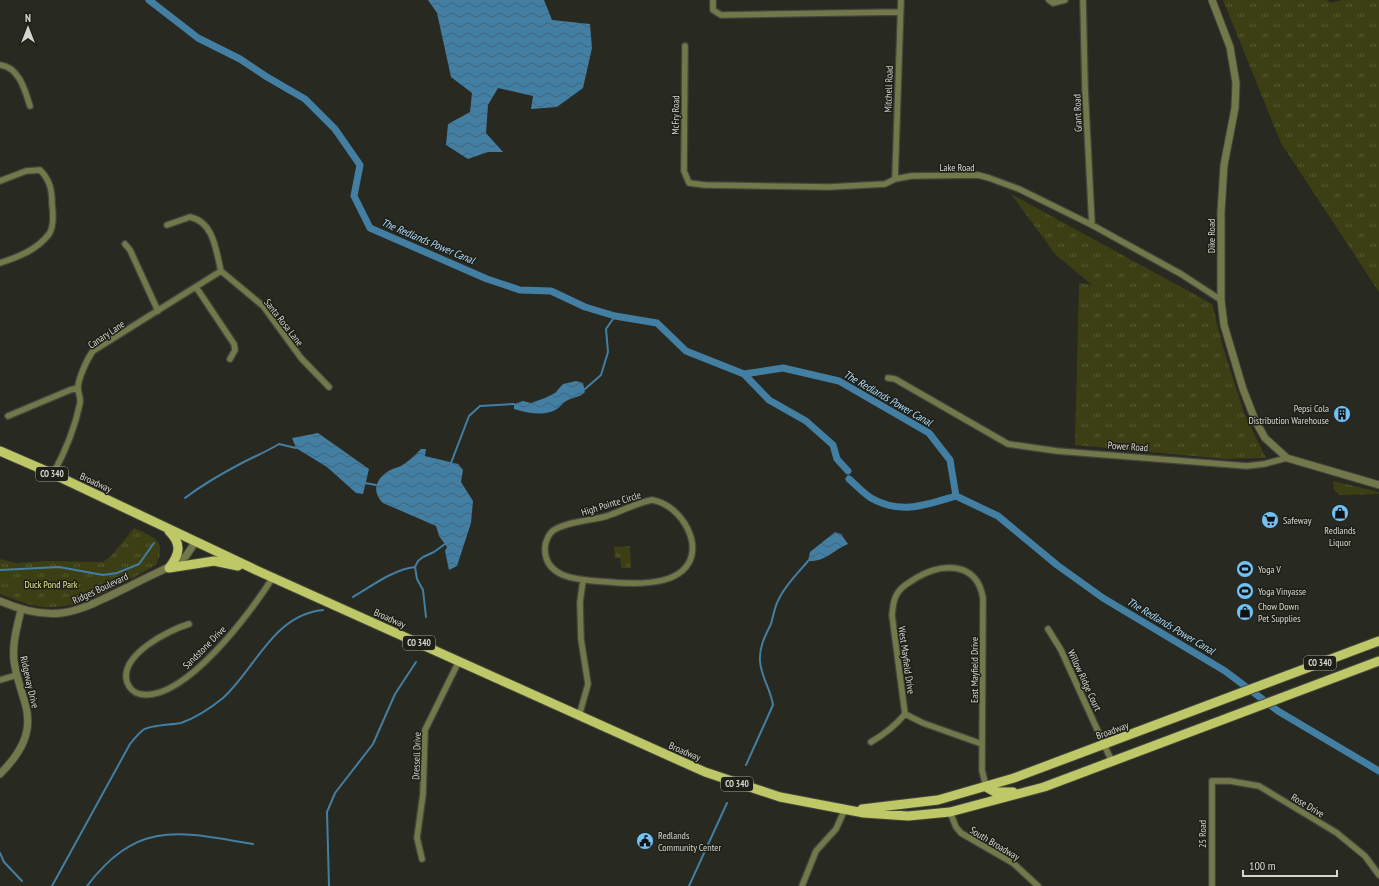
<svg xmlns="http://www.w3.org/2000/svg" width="1379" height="886" viewBox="0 0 1379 886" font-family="'PT Sans Narrow',sans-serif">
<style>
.grass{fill:url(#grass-tufts)}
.water{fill:url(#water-waves)}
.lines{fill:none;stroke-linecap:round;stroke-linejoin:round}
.stream{stroke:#437ea3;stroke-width:2}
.canal{stroke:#437ea3;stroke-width:7}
.minor-casing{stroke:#44453d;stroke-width:8}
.tertiary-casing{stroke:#44453d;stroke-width:9}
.primary-casing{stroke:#44453d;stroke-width:11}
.minor{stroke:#73784b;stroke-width:5.5}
.tertiary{stroke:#73784b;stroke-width:7}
.primary{stroke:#bfc867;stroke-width:9}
.labels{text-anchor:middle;stroke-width:3;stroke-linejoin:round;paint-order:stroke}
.shield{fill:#1e1f17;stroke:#9f9f99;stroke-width:1}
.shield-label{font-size:9px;font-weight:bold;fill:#d6d6d1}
.street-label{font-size:10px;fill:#d6d6d1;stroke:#1e1f17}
.poi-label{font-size:10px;fill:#d6d6d1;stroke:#1e1f17;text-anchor:start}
.park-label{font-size:10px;fill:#e0e98f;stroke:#1e1f17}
.water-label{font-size:11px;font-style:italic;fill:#acdcfd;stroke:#1e1f17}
</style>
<defs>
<pattern id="grass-tufts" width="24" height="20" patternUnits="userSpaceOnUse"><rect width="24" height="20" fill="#3b3f13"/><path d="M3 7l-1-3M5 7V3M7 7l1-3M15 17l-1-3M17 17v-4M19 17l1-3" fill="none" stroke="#575a34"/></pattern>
<pattern id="water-waves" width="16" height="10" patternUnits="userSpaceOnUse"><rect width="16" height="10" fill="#437ea3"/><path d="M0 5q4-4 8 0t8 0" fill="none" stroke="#42657b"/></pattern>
</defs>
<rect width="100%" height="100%" fill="#282921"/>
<path class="grass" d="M1223,0H1327L1331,3L1342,0H1379V292L1281,143Z
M1011,194L1212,304L1223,347L1244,413L1266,458L1225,459L1075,445L1079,283L1092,285L1055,254Z
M1333,481L1379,492V494L1340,495L1334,490Z
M134,528C153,537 168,540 156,565C122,583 84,610 44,607C29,606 14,599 0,594V559L16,563L47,561L103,562L112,555Z
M630,546L631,568H621L620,558H615L614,547Z"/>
<path class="water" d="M428,0H544L552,20L590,24L592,48L583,88L557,107L531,109L533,96L498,88L488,105L486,133L503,152H488L468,159L446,145L448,124L470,112L472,93L451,77L437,13Z
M576,381L583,383L585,392C579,398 573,397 566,401C563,403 560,407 557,409C544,417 528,413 514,409V404L523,401L531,403L545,398L555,393L563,384Z
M318,433L369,469L363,494L356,493L327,467L296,448L292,438Z
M421,449H426L425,456L458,464L463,470L461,482L473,501L471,523L457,566L449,570L445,551L447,547L439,536L436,526L383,503C372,493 375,480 387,472C392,468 399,468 404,464C410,460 416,454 421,449Z
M835,532L841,534L848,544C833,550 826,562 808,561L810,552Z"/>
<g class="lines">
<path class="stream" d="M585,389L601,375L608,352L606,329L615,316
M451,463L469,416L480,406L514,404
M365,483L376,485
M185,498C202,485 221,474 240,464C253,457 266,452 279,444L296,448
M0,570L59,567L103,575L117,573L139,564L154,543
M353,597C372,586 392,570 415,567
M426,617L423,590L417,579L415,567L418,561L423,557L434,552L445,544
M746,765L773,705C771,690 761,677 760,661C759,647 765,636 771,624C773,617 774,610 777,603C783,588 797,574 808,561
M0,853L4,862L22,881
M52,886L130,744C134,739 138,734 143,730C150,725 171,725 181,723C195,718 212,707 223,698C256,668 273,615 323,610
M87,886C138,819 180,832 253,844
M329,886L327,812L335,793L373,744L395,694L416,662
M689,886L727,803"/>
<path class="canal" d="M149,0L198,38L240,59L267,77L305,99L335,129L360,165L354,196L370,228L487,279L520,290L551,291L585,307L615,316L657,323L686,351L744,374L783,368L839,381L929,433L950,460L956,496
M744,374L769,400L806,421L833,445L837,459L848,471
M849,479C856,485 863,493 871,498C901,515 926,505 956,496L998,516L1057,565L1103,598L1225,671L1278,711L1379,771"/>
<g class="minor-casing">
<path id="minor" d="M713,0V10L721,15L900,12
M1049,0L1053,3L1065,0
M1083,0L1085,88L1092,225
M685,46L684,171L689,183L705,185L829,187L885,184L895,179L911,176L978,175L989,178L1019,189L1092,225L1181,274L1221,300
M0,65C19,67 25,90 30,106
M895,179L901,0
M0,181L26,171L40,170C50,180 52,190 52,204C53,212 54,227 49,234C37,250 18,257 0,263
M167,225L190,217C214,222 216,251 221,271
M125,244L130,250L158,311
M221,271L263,306L301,358L329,387
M196,287L234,344L235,350L230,359
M888,378L895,379L1008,444L1057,451L1247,466L1264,464L1287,458
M8,416L70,390L78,388
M53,474C65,452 75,428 80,403C81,397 78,393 78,388C78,379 87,359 93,351L221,271
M652,500C681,504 708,549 682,571C665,586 630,584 609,582C585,580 544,581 545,548C545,542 549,533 554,530C569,521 590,521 607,516C622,511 636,503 652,500Z
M189,624C169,630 119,655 127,682C129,688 134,693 140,694C184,703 252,611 273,577
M1048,629L1061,650L1112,762
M0,680L17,675
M905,714L892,615C893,607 893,600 897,594C901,586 909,583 916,578C943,562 977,562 983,598L982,770L986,787
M905,714L923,723L982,744
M579,716L588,684L581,639L580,602L583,580
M871,742C885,734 895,726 905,714
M950,812L956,827L961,833L1013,863L1038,886
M422,859L417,838L423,794L425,730L459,661
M802,886L816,851L836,829L845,809
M1212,886V781H1230L1259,786L1337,833L1365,856L1379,875"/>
</g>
<g class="tertiary-casing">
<path id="tertiary" d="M1212,0L1230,47L1236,83L1235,108L1224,165L1221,212V300L1224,325L1243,389L1255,420L1265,438L1287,458L1379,485
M0,601C55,625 77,612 128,587C143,579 159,572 175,564L186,556L196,541
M0,774C20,754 34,732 25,703C21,689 16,676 14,661C12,644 17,627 21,610"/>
</g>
<g class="primary-casing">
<path id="primary" d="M0,451L53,474L258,571L705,772L780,797L864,813L908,816L950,812L1044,787L1379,661
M169,568L214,561L238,566
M169,568C180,554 182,544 169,531
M986,787L995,792H1013
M862,809L938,800L1014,778L1379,641"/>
</g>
<use href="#minor" class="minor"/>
<use href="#tertiary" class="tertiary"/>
<use href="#primary" class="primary"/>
</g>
<defs>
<g id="building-disc" transform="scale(0.9)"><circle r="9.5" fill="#71c1f5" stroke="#1e1f17"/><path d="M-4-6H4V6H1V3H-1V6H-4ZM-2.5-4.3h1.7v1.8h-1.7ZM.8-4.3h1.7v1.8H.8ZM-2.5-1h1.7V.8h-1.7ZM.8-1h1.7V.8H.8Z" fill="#111"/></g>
<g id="shop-disc" transform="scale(0.9)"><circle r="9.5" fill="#71c1f5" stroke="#1e1f17"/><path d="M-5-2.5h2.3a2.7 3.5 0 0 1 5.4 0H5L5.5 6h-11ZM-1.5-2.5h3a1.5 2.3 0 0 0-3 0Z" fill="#111"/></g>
<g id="supermarket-disc" transform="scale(0.9)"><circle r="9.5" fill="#71c1f5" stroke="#1e1f17"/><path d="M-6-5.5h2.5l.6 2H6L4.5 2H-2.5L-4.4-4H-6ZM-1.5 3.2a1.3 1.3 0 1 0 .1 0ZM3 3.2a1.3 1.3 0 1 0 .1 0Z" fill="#111"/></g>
<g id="stadium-disc" transform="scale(0.9)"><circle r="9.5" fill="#71c1f5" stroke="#1e1f17"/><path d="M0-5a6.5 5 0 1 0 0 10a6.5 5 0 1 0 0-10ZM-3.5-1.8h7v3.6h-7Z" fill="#111"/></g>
<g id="civic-disc" transform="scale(0.9)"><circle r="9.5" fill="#71c1f5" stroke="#1e1f17"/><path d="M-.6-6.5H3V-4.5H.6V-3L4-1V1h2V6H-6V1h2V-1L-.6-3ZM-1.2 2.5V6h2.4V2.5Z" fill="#111"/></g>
</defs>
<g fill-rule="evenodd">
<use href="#building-disc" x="1342" y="414"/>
<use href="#shop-disc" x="1340" y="513"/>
<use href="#supermarket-disc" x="1270" y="520"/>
<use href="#stadium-disc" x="1245" y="569"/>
<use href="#stadium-disc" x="1245" y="591"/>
<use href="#shop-disc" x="1245" y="612"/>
<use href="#civic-disc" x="645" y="841"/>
</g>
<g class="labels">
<g class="shield">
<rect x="36" y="467" width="32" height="14" rx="3"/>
<rect x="403" y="636" width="32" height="14" rx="3"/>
<rect x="1304" y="656" width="32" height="14" rx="3"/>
<rect x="721" y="777" width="32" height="14" rx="3"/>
</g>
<g class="shield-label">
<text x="52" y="477">CO 340</text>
<text x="419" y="646">CO 340</text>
<text x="1320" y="666">CO 340</text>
<text x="737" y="787">CO 340</text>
</g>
<g class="street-label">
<text transform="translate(888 89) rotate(-88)" y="4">Mitchell Road</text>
<text transform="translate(1077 113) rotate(-92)" y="4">Grant Road</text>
<text transform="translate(675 115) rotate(-89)" y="4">McFry Road</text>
<text x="957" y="171">Lake Road</text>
<text transform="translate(1211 236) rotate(-90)" y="4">Dike Road</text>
<text transform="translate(284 322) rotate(52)" y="4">Santa Rosa Lane</text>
<text transform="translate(106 334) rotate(-34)" y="4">Canary Lane</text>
<text transform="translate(1128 446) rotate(4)" y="4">Power Road</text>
<text transform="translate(96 482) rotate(25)" y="4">Broadway</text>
<text transform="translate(611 503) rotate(-17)" y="4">High Pointe Circle</text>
<text transform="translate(100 588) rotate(-25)" y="4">Ridges Boulevard</text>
<text transform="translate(390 618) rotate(24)" y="4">Broadway</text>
<text transform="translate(204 647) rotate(-45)" y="4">Sandstone Drive</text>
<text transform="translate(907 660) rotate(82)" y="4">West Mayfield Drive</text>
<text transform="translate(974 670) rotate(-90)" y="4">East Mayfield Drive</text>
<text transform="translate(1085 680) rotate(65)" y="4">Willow Ridge Court</text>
<text transform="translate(30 682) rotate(77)" y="4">Ridgeway Drive</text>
<text transform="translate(1112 730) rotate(-20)" y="4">Broadway</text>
<text transform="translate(685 751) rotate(23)" y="4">Broadway</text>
<text transform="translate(416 756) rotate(-88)" y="4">Dressell Drive</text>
<text transform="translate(1308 805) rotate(31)" y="4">Rose Drive</text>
<text transform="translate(1202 834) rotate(-90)" y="4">25 Road</text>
<text transform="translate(995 843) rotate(31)" y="4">South Broadway</text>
</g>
<g class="poi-label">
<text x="1329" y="412" text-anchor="end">Pepsi Cola<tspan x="1329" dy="12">Distribution Warehouse</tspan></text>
<text x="1283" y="524">Safeway</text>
<text x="1340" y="534" text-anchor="middle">Redlands<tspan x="1340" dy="12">Liquor</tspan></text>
<text x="1258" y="573">Yoga V</text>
<text x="1258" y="595">Yoga Vinyasse</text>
<text x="1258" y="610">Chow Down<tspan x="1258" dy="12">Pet Supplies</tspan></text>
<text x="658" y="839">Redlands<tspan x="658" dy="12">Community Center</tspan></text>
</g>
<g class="park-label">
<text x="51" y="588">Duck Pond Park</text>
</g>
<g class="water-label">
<text transform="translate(428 241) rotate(23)" y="4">The Redlands Power Canal</text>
<text transform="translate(888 398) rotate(30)" y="4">The Redlands Power Canal</text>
<text transform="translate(1171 626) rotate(31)" y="4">The Redlands Power Canal</text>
</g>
</g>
<g transform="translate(28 28)" stroke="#1e1f17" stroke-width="3" paint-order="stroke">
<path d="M0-3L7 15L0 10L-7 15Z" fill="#d6d6d1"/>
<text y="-6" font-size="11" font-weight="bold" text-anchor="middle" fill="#d6d6d1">N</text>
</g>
<path d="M1243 870v6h94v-6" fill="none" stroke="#d6d6d1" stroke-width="2"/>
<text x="1249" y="870" font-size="12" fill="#d6d6d1" stroke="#1e1f17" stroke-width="3" paint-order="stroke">100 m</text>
</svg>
